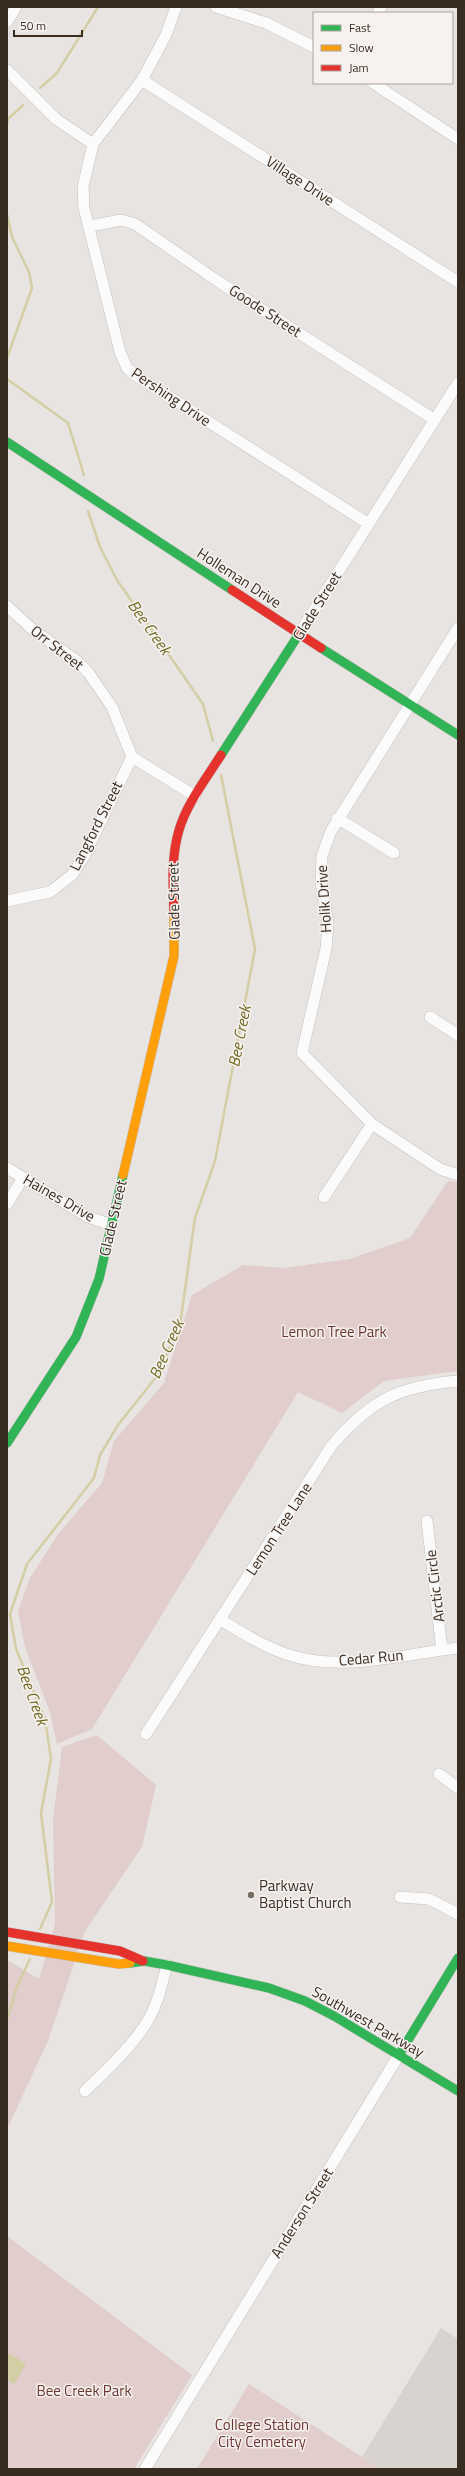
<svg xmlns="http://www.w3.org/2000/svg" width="465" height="2476" viewBox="0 0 465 2476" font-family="'Titillium Web',sans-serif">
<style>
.built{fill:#d9d3d0}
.green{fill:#e0cdcc}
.water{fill:#d4cea5}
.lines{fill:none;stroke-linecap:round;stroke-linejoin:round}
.stream{stroke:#d4cea5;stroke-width:2.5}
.street-casing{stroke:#c3c0be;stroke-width:12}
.fast-casing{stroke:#c3bfbd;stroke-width:10}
.slow-casing{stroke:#c3bfbd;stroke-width:10}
.jam-casing{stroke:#c3bfbd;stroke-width:10}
.street{stroke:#fcfbfb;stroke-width:11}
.fast{stroke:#30b455;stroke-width:9}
.slow{stroke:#ff9f0a;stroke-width:9}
.jam{stroke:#e5322d;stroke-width:9}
.poi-dot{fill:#766d65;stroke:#f7f2f0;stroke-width:1.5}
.labels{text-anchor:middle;stroke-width:3;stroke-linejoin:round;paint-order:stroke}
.street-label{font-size:15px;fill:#392d22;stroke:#f7f2f0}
.park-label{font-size:15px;fill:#6d362e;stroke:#f7f2f0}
.poi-label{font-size:15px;fill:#392d22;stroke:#f7f2f0;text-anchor:start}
.water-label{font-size:16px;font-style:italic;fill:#716920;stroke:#f7f2f0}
</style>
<rect width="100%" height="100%" fill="#e8e4e2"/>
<path class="built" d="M441,2328L458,2339V2466L456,2469H380L362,2457Z"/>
<path class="green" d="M448,1181L458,1182V1371L384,1381L342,1413L298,1392L92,1729L57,1744L50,1712L25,1647L18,1611L30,1578L59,1533L102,1483L114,1441L164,1383L192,1295L243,1265L284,1268L350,1259L410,1238Z
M97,1735L156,1785L142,1847L85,1931L48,2041L7,2129V1965L9,1961L39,1979L55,1924L53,1819L62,1747Z
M7,2236L192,2375L134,2469H7Z
M249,2384L362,2457L380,2469H197Z"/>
<path class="water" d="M7,2352L26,2364L14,2384L7,2379Z"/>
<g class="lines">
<path class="stream" d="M40,88L57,73L98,7
M7,124L8,119L23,105
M7,214L12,237L29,272L32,288L7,358
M7,379L68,423L84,475
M88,511L100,547L117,580L203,704L213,741
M40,1929L52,1902L41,1813L51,1759L45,1719L16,1649L10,1614L27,1564L94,1478L100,1455L118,1425L157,1376L180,1325L195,1218L215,1161L255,949L221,775
M7,2020L17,1986L30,1959"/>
<g class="street-casing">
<path id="street" d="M176,7L166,35L142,80L93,144L83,187L84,208L120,352L127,368L135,375L369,524
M216,7L266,23L314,47
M378,13L381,7
M7,22L16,7
M7,70L56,119L93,144
M142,80L458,282
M373,83L458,139
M90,226L121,220L135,224L219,282L435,420
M7,606L32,629L77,661L88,672L112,707L132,757L195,796
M458,628L331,831L322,856L321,881L328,924L326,949L302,1053L372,1124L440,1169L458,1175
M299,634L458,383
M337,818L394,853
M7,901L50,892L72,875L83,858L132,757
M430,1017L458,1035
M7,1168L88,1217L112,1225
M324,1197L372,1124
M7,1204L23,1178
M427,1521L442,1650
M221,1620C242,1633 263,1646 286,1654C341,1673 402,1654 458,1648
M146,1734L332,1445C371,1400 399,1386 458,1381
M439,1774L458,1788
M400,1897L429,1899L458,1914
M85,2091C109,2067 145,2036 156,2003C161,1991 163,1978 167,1965
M145,2469L399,2055"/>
</g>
<g class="fast-casing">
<path id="fast" d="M7,442L232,590
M321,648L458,735
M221,755L299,634
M7,1443L76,1337L99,1279L123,1175
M130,1963L144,1961L167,1965L269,1988L305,2001L334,2016L458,2091
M399,2055L458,1958"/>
</g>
<g class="slow-casing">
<path id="slow" d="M123,1175L174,956V913
M7,1946L119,1964L130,1963"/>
</g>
<g class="jam-casing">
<path id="jam" d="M232,590L321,648
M174,913C173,885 171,857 179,830C187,803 206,779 221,755
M7,1932L120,1951L143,1961"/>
</g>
<use href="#street" class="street"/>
<use href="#fast" class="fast"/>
<use href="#slow" class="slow"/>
<use href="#jam" class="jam"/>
</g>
<circle class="poi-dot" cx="251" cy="1895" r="4"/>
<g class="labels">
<g class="street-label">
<text transform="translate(300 181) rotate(33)" y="5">Village Drive</text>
<text transform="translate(265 311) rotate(33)" y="5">Goode Street</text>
<text transform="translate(171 397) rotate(34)" y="5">Pershing Drive</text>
<text transform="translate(239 578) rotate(33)" y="5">Holleman Drive</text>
<text transform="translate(317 606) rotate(-58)" y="5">Glade Street</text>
<text transform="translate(57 648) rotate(38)" y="5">Orr Street</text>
<text transform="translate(96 826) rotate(-63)" y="5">Langford Street</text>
<text transform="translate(324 899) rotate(-94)" y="5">Holik Drive</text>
<text transform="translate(174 901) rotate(-91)" y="5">Glade Street</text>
<text transform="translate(59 1198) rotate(30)" y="5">Haines Drive</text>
<text transform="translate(113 1218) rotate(-77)" y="5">Glade Street</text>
<text transform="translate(279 1529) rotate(-57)" y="5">Lemon Tree Lane</text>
<text transform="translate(435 1586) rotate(-97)" y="5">Arctic Circle</text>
<text transform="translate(371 1658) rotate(-5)" y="5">Cedar Run</text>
<text transform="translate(368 2022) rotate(30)" y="5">Southwest Parkway</text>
<text transform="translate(302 2213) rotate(-58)" y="5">Anderson Street</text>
</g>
<g class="park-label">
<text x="334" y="1337">Lemon Tree Park</text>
<text x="84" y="2396">Bee Creek Park</text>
<text x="262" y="2430">College Station<tspan x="262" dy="17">City Cemetery</tspan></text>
</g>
<g class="poi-label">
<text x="259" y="1891">Parkway<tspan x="259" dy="17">Baptist Church</tspan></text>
</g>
<g class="water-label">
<text transform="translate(150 627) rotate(55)" y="6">Bee Creek</text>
<text transform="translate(239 1036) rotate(-79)" y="6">Bee Creek</text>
<text transform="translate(166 1349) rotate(-66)" y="6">Bee Creek</text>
<text transform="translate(33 1695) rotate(70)" y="6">Bee Creek</text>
</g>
</g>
<rect width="465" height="2476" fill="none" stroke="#392d22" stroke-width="16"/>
<rect x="313" y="12" width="140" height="72" fill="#f7f2f0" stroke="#aba39e"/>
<rect x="321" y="25" width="20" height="6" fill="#30b455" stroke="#aba39e"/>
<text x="349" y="32" font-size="12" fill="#392d22">Fast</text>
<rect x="321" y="45" width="20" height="6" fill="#ff9f0a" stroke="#aba39e"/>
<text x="349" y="52" font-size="12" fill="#392d22">Slow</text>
<rect x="321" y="65" width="20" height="6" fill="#e5322d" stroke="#aba39e"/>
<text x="349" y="72" font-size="12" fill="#392d22">Jam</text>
<path d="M14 30v6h68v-6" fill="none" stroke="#392d22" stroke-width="2"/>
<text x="20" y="30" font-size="12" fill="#392d22" stroke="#f7f2f0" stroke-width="3" paint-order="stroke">50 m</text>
</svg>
